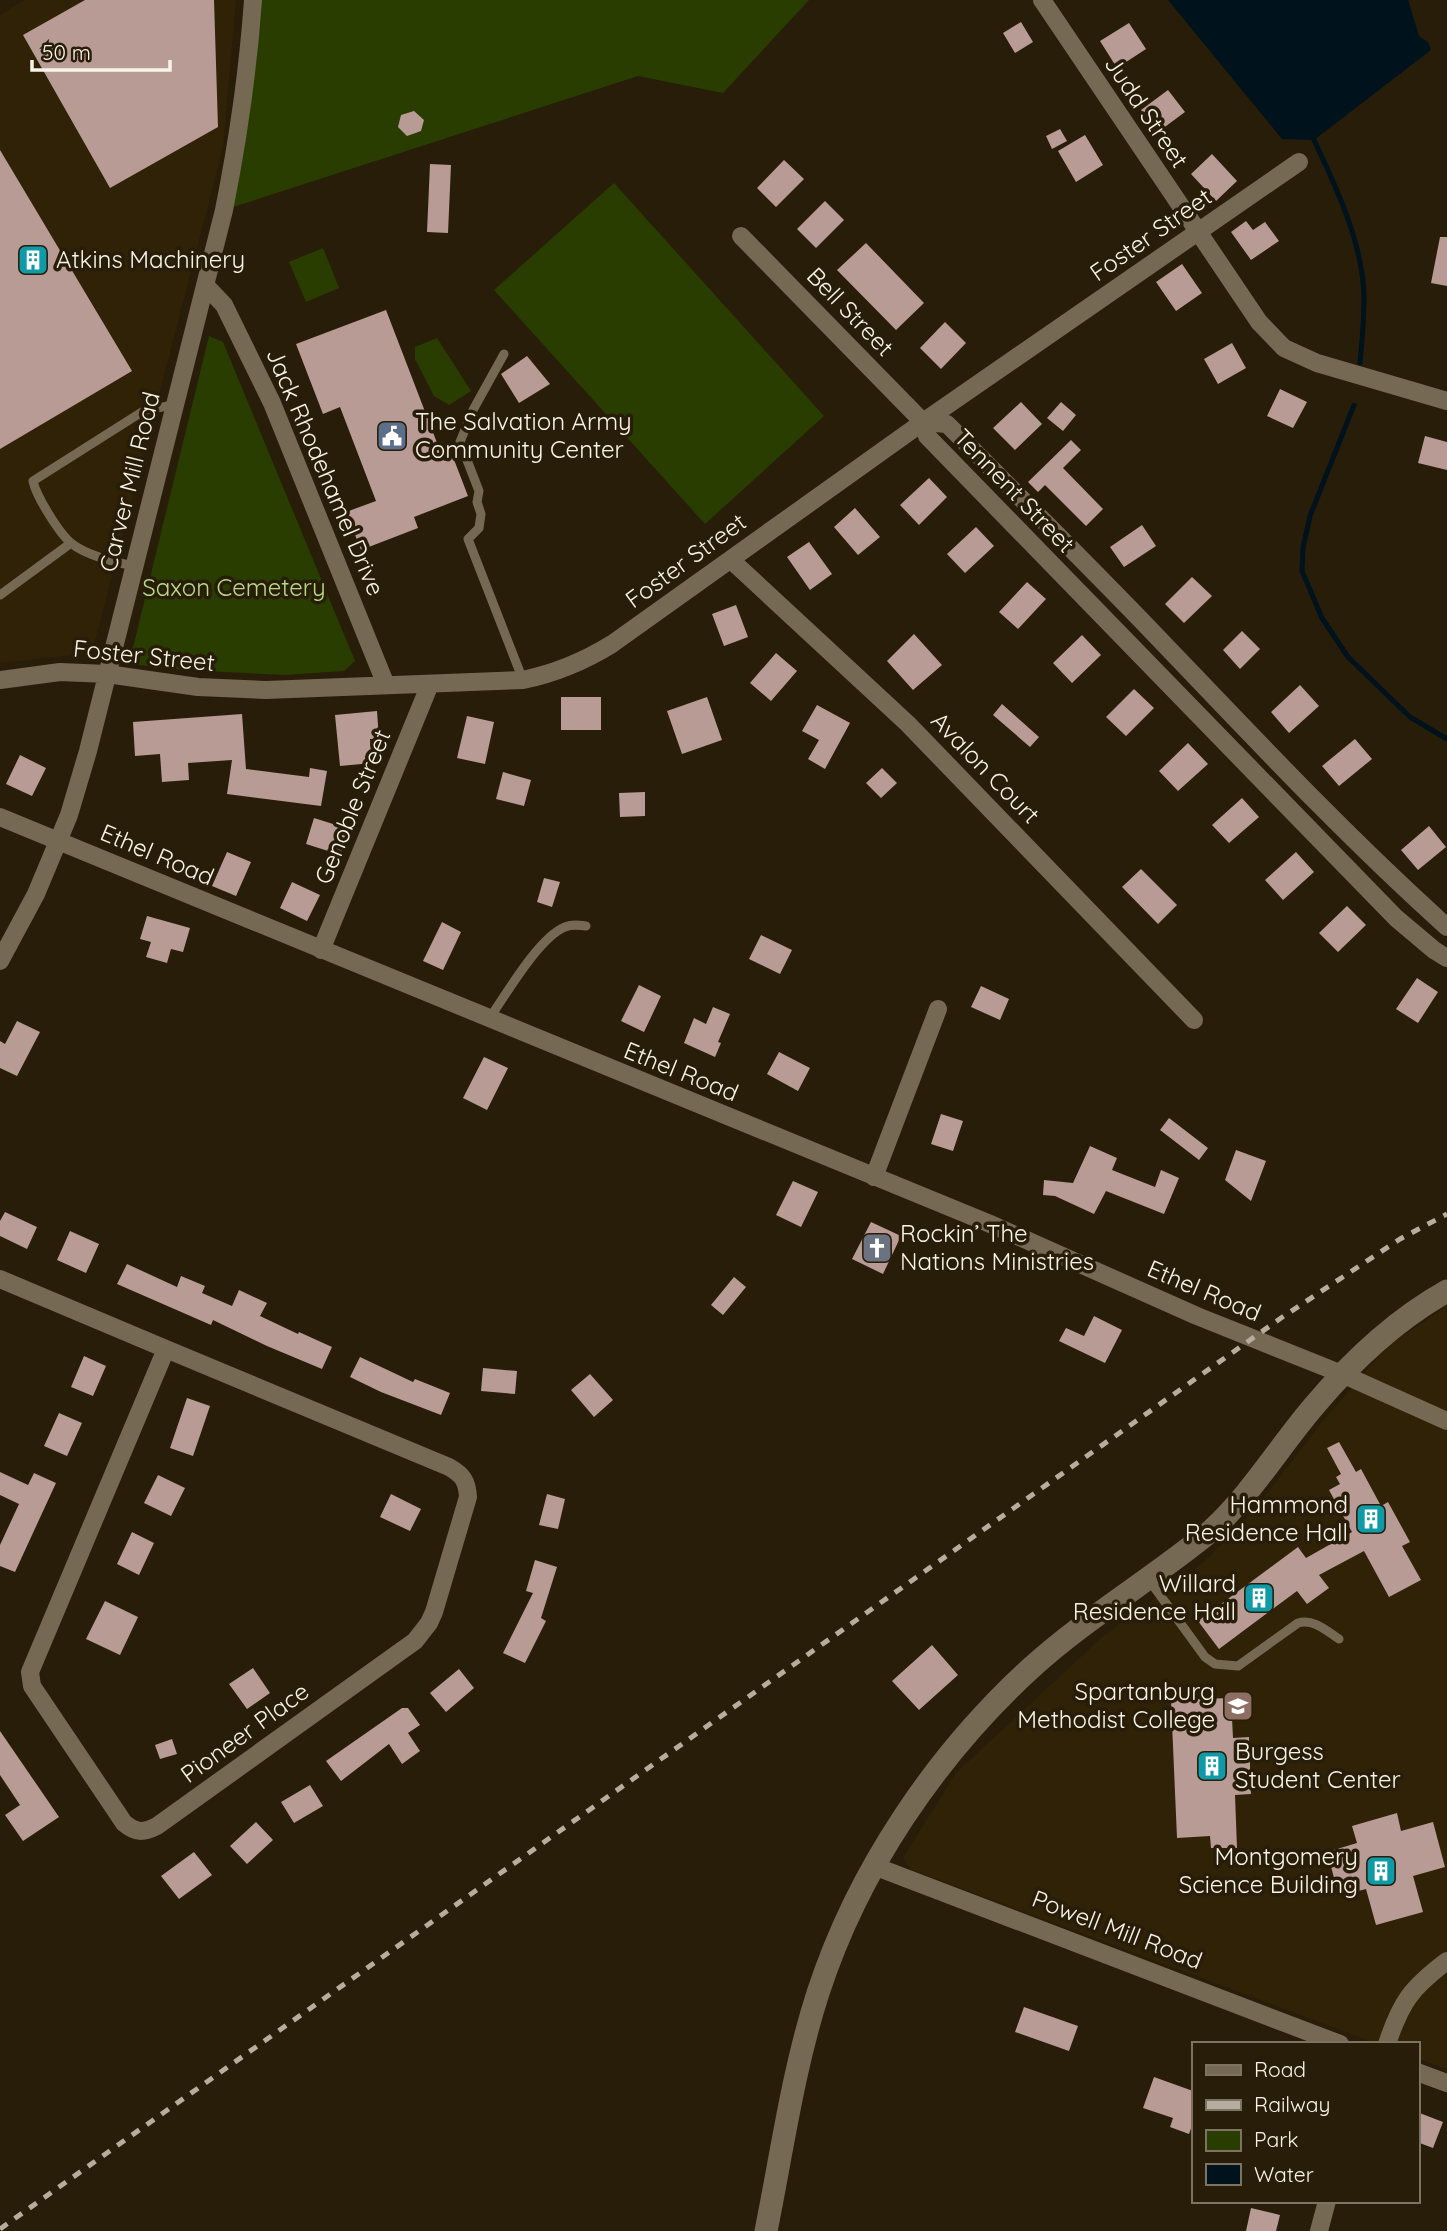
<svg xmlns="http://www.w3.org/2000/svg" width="1447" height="2231" viewBox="0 0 1447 2231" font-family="Quicksand,sans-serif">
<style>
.built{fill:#302207}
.green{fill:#293d00}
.water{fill:#00121c}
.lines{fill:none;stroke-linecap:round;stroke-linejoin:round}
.stream{stroke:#00121c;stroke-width:5}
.building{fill:#b99b96}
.service{stroke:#766953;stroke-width:9}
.minor{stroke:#766953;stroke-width:18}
.tertiary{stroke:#766953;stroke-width:23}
.rail{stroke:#b6ad9f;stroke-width:5;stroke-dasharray:9 9;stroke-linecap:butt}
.labels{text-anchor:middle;stroke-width:7;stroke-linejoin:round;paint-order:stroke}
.street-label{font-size:24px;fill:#faf3e7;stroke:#281d09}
.poi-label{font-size:24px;fill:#faf3e7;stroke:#281d09;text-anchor:start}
.park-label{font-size:24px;fill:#b7db83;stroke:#281d09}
</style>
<rect width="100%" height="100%" fill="#281d09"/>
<path class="built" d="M25,0H236L223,148L92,653L0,663V15Z
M1447,1306V2069L1417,2058V2044H1378L910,1869L903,1858L956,1773L1101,1638L1204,1562L1251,1514L1322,1422L1387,1347Z"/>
<path class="green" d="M253,0H809L723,93L638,76L224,210Z
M614,183L824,416L705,524L494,290Z
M323,248L339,288L306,302L289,262Z
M209,336L223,342L355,661L344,671L284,675L184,670L129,664Z
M437,338L471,391L449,405L434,396L415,359V347Z"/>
<path class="water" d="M1168,0H1408L1419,36L1428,42L1431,50L1314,140L1282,139Z"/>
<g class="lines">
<path class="stream" d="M1314,140C1337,189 1363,243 1364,298C1364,320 1362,342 1360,363
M1354,405L1310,516L1303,548L1302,571L1322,618L1348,657L1410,717L1447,739"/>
</g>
<path class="building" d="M85,0H214L218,127L110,188L23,35Z
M1021,22L1033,42L1015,53L1003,33Z
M1129,23L1146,49L1117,68L1100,41Z
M1168,90L1185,112L1158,132L1141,110Z
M414,111L424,120L421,131L407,136L398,127L401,115Z
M1060,129L1067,141L1052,149L1046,136Z
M1085,135L1103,165L1076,182L1058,151Z
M0,150L132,371L0,449Z
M1212,154L1237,181L1216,201L1191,174Z
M784,160L804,179L776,207L757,188Z
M430,164L451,165L448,233L427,232Z
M825,201L844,220L816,248L797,229Z
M1246,221L1253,230L1265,222L1279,241L1251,260L1231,232Z
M1440,237H1447V286L1431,283Z
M866,243L924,303L896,330L837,270Z
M1182,264L1202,293L1176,311L1156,282Z
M386,310L444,461L453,457L468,496L414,517L418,528L361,550L346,512L376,501L340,407L323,414L296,344Z
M945,322L966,343L941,369L920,348Z
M1232,343L1246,368L1218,384L1204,359Z
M527,356L550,384L519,403L501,374Z
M1280,389L1307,402L1293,428L1267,416Z
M1021,402L1042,424L1015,450L993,428Z
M1061,402L1076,415L1063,431L1047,418Z
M1425,436L1447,442V470L1418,463Z
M1071,440L1081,450L1063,468L1103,509L1086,526L1045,485L1038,492L1028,482Z
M929,478L947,497L919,525L900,505Z
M855,508L880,537L858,555L834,527Z
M1142,525L1156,546L1124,567L1110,547Z
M976,527L994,546L965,573L947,554Z
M809,542L832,574L810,590L787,557Z
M1192,577L1212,596L1184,623L1165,604Z
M1027,582L1046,599L1018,629L999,612Z
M736,605L748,637L724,646L712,614Z
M1242,631L1260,649L1240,669L1223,650Z
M914,634L942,665L913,690L887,661Z
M1082,635L1101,655L1072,683L1053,663Z
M776,653L797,671L771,701L750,683Z
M1300,685L1319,706L1289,733L1271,712Z
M1134,689L1154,708L1126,736L1106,717Z
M561,697H601V730H561Z
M707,697L722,740L682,754L667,711Z
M1002,704L1039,737L1030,747L993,715Z
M817,705L850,723L825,769L808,759L819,740L802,731Z
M377,711L379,739H370L372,763L340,766L335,715Z
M242,714L246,769L309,777L310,768L327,771L321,806L227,794L232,760L188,763L189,780L162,782L160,754L135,756L133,722Z
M467,716L494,722L485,764L457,758Z
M1355,739L1372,759L1339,786L1322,766Z
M1188,743L1208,764L1178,791L1159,771Z
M20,755L46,768L32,796L6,784Z
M882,768L897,783L881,798L866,783Z
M503,772L531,780L524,806L496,799Z
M645,792V816L620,817L619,793Z
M1242,798L1259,817L1229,843L1212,825Z
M314,818L349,829L341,855L306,844Z
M1429,826L1446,847L1418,870L1401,850Z
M227,852L251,862L236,896L212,886Z
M1296,852L1314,872L1283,900L1265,880Z
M1141,869L1177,905L1158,924L1122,887Z
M544,878L560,882L552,907L537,902Z
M292,882L320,895L307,921L280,908Z
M1347,906L1366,925L1338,952L1319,933Z
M147,916L190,928L183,952L171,949L167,963L146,957L151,942L140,939Z
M442,922L461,932L443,970L423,961Z
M761,935L792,950L780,974L749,959Z
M1417,978L1438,992L1418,1023L1396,1009Z
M639,985L661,996L644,1032L621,1021Z
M981,986L1009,999L1000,1020L971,1007Z
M713,1007L730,1014L718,1042L721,1043L715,1057L684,1043L694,1018L706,1024Z
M17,1021L40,1032L17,1076L0,1068V1041L5,1044Z
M779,1052L810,1068L798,1091L767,1074Z
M484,1057L508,1068L487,1110L463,1098Z
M941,1114L963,1121L953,1151L931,1144Z
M1169,1118L1208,1148L1199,1160L1160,1130Z
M1090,1146L1117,1158L1112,1170L1155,1187L1161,1170L1179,1178L1164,1214L1106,1191L1094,1214L1055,1196L1043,1195L1044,1180L1073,1183Z
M1236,1150L1266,1161L1251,1201L1225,1180Z
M793,1181L818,1192L801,1227L776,1215Z
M5,1212L37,1227L27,1249L0,1236V1221Z
M871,1222L901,1236L883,1274L852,1259Z
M70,1231L99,1244L86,1273L57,1260Z
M127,1264L177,1287L181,1276L205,1286L202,1293L232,1306L239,1290L267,1303L260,1316L298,1334L299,1332L332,1347L322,1369L267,1346L213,1320L211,1325L117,1284Z
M734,1277L746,1287L723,1315L711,1305Z
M1094,1316L1122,1330L1105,1363L1059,1341L1066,1328L1084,1336Z
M84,1356L106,1366L93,1396L71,1387Z
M360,1357L413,1382L415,1379L450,1393L441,1415L381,1392L350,1377Z
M483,1368L517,1371L515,1394L481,1391Z
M590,1374L613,1400L594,1417L571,1390Z
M187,1398L210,1406L193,1456L170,1448Z
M59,1413L82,1423L67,1456L44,1446Z
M1339,1442L1356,1472L1361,1469L1381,1506L1388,1502L1410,1542L1402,1546L1421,1580L1389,1597L1364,1551L1319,1575L1329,1588L1307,1604L1297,1591L1219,1649L1198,1621L1298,1547L1306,1558L1352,1532L1329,1490L1340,1484L1336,1477L1341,1474L1327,1448Z
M0,1472L28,1485L34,1473L56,1483L15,1572L0,1566V1545L19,1504L0,1495Z
M158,1475L185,1488L171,1516L144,1503Z
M391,1494L421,1509L410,1531L380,1517Z
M547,1494L565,1499L558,1529L539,1525Z
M132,1532L154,1543L139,1575L117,1564Z
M535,1560L557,1567L541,1618L546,1621L525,1663L503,1653L533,1593L526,1591Z
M105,1601L138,1617L120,1655L86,1639Z
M932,1645L958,1675L919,1710L892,1681Z
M253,1668L270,1693L247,1709L229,1684Z
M459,1669L474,1688L446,1712L430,1693Z
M1231,1698L1233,1738L1249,1737L1251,1794L1235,1795L1237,1848H1211L1210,1836L1177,1838L1171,1700Z
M402,1708H408L420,1725L408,1733L420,1751L402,1764L389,1744L341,1781L326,1761Z
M0,1731L59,1817L23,1841L5,1815L20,1805L0,1775Z
M172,1739L177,1754L160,1759L155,1745Z
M310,1785L323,1806L294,1823L281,1802Z
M1397,1813L1401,1831L1433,1822L1445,1867L1413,1876L1423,1912L1376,1925L1366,1889L1339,1896L1327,1852L1357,1843L1352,1826Z
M256,1822L273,1840L247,1864L230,1846Z
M194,1852L212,1875L179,1899L161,1876Z
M1024,2007L1078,2026L1069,2051L1015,2032Z
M1154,2077L1193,2091V2123L1189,2134L1170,2127L1173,2118L1143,2108Z
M1417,2112L1443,2122L1433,2148L1417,2142Z
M1251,2208L1280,2215L1276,2231H1246Z"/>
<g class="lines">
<path class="service" d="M504,354L473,410L460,442L479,491L477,502L481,514L479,528L468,539L523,680
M134,566C117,563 85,555 71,543C59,533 36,496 33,481L145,410L174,405
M0,595L71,543
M489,1019C505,996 539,937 565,927C572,924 579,925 586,926
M1149,1580L1205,1657L1215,1664L1238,1666L1298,1623C1313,1618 1327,1631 1339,1639"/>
<path class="minor" d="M1042,0L1259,322L1284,348L1317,363L1447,401
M741,236L923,422
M205,285L224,305L272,403L386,685
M923,422L927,436L1396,918L1434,950L1447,958
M923,422L947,424C1012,489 1077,554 1141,620C1241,724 1339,830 1447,927
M731,560L908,724L1194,1020
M0,680L60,672L107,674L198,687L266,690L523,680C556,673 583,662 612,644L923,422L1299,162
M0,817L988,1223L1197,1316L1342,1374L1447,1421
M321,950L430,684
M0,961L36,894L69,815L88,751L224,210C238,140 248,71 253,0
M874,1177L938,1009
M0,1279L166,1349
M166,1349L449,1467C463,1475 467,1481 468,1497L434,1612L429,1623L415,1641L157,1826C143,1833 136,1833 124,1823L32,1686L30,1672Z
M874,1866L1340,2044
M1387,2044C1401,2002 1411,1988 1447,1961
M1417,2072L1447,2083
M1319,2231L1327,2201"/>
<path class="tertiary" d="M766,2231C782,2152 793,2070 818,1993C858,1870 936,1755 1031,1668C1087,1617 1154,1578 1212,1530C1252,1493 1279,1447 1314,1406C1351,1362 1397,1319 1447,1291"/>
<path class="rail" d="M0,2229L1281,1318L1400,1239L1447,1214"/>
</g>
<defs>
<g id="building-square" transform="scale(1.575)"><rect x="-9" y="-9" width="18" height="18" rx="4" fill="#0f9aa8" stroke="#281d09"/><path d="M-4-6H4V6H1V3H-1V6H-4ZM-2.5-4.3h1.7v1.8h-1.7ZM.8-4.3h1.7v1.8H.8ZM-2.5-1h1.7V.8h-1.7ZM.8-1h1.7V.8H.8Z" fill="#fff"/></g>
<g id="civic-square" transform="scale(1.575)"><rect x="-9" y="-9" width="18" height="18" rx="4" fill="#5c6f8a" stroke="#281d09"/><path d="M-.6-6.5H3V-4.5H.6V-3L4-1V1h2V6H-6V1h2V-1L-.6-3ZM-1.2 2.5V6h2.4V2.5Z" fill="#fff"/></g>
<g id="church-square" transform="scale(1.575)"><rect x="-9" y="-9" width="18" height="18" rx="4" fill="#6b7280" stroke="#281d09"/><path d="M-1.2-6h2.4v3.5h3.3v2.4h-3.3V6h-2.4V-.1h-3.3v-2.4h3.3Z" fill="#fff"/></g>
<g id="university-square" transform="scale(1.575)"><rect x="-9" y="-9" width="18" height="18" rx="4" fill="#8d6e63" stroke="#281d09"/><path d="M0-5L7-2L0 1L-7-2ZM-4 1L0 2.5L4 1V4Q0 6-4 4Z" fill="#fff"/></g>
</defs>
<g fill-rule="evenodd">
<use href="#building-square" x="33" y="260"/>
<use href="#civic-square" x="392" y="436"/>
<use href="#church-square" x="877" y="1248"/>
<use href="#building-square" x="1371" y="1519"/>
<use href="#building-square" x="1259" y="1598"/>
<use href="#university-square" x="1238" y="1706"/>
<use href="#building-square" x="1212" y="1766"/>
<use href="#building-square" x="1381" y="1871"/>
</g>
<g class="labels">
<g class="street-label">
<text transform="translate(1146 112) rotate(56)" y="8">Judd Street</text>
<text transform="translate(1151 235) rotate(-35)" y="8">Foster Street</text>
<text transform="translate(850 312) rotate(46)" y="8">Bell Street</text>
<text transform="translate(325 472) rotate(67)" y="8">Jack Rhodehamel Drive</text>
<text transform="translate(130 482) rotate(-76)" y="8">Carver Mill Road</text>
<text transform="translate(1014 491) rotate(46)" y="8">Tennent Street</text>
<text transform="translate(686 561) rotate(-36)" y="8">Foster Street</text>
<text transform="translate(144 656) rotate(6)" y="8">Foster Street</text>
<text transform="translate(985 768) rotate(46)" y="8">Avalon Court</text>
<text transform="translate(353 807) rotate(-68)" y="8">Genoble Street</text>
<text transform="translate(157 855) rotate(23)" y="8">Ethel Road</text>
<text transform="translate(681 1072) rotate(22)" y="8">Ethel Road</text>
<text transform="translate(1204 1291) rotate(23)" y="8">Ethel Road</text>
<text transform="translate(245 1733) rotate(-36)" y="8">Pioneer Place</text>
<text transform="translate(1117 1930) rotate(21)" y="8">Powell Mill Road</text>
</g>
<g class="poi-label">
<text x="56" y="268">Atkins Machinery</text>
<text x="415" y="430">The Salvation Army<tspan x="415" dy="28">Community Center</tspan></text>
<text x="900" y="1242">Rockin’ The<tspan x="900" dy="28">Nations Ministries</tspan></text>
<text x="1348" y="1513" text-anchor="end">Hammond<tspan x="1348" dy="28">Residence Hall</tspan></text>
<text x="1236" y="1592" text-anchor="end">Willard<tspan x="1236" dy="28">Residence Hall</tspan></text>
<text x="1215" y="1700" text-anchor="end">Spartanburg<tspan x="1215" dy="28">Methodist College</tspan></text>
<text x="1235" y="1760">Burgess<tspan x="1235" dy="28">Student Center</tspan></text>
<text x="1358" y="1865" text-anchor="end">Montgomery<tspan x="1358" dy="28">Science Building</tspan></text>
</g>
<g class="park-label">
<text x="234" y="596">Saxon Cemetery</text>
</g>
</g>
<rect x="1192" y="2042" width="228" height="161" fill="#281d09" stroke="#7c7362" stroke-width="2"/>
<rect x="1206" y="2065" width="35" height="10" fill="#766953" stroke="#7c7362" stroke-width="2"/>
<text x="1254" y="2077" font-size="21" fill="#faf3e7">Road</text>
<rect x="1206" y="2100" width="35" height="10" fill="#b6ad9f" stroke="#7c7362" stroke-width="2"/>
<text x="1254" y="2112" font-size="21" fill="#faf3e7">Railway</text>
<rect x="1206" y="2130" width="35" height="21" fill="#293d00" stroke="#7c7362" stroke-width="2"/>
<text x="1254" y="2147" font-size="21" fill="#faf3e7">Park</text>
<rect x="1206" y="2164" width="35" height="21" fill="#00121c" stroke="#7c7362" stroke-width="2"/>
<text x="1254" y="2182" font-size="21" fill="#faf3e7">Water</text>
<path d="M32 60v10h138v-10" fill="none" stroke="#faf3e7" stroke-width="3.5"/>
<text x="42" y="60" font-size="21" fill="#faf3e7" stroke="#281d09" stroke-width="5" paint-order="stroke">50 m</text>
</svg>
